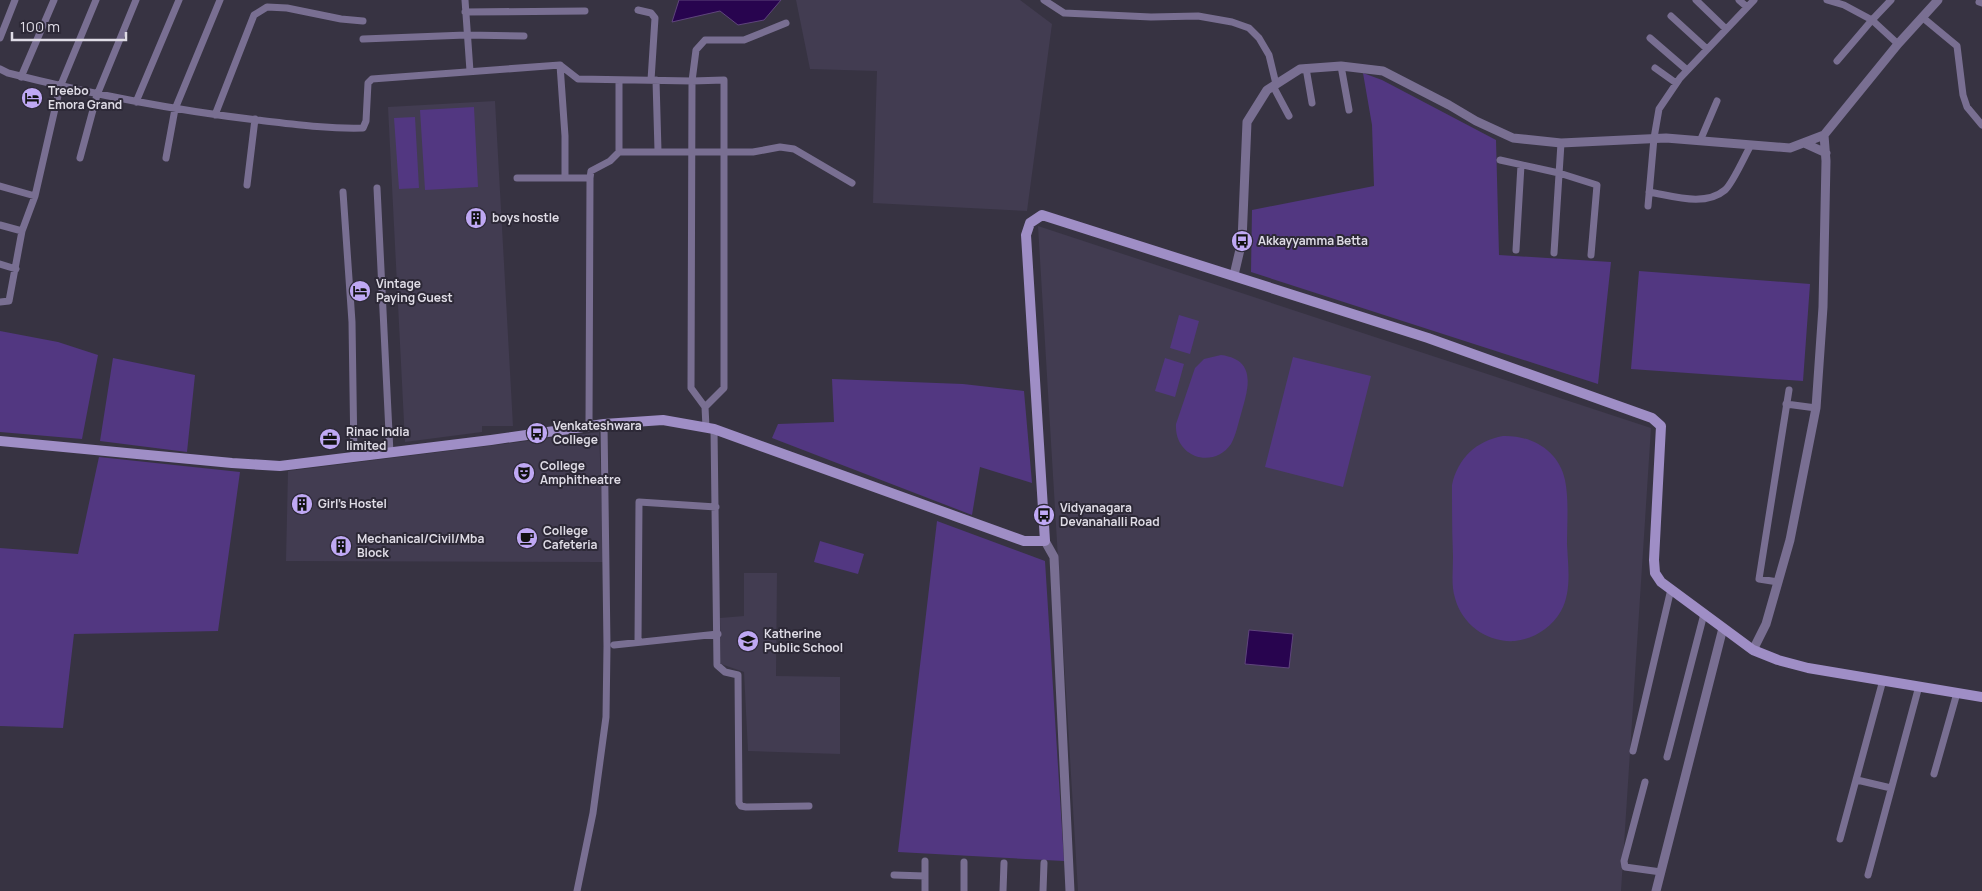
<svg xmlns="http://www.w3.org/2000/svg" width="1982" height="891" viewBox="0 0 1982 891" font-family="Manrope,sans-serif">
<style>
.built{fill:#423c51}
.green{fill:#523781}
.water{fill:#28044f;stroke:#5f457c}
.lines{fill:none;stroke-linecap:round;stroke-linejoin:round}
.minor{stroke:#796f92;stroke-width:7}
.tertiary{stroke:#796f92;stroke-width:9}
.secondary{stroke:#9f8ec6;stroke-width:10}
.labels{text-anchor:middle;stroke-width:4;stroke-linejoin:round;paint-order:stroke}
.poi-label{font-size:12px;font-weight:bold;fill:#dfdce6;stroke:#2d2937;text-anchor:start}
</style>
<rect width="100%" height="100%" fill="#373342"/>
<path class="built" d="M796,0H1020L1052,24L1027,211L873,203L877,71L810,69Z
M495,101L513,426H482V432L405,442L388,107Z
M1038,226L1651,428L1621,891H1078Z
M599,432L604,562L286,561L288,471Z
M744,573H777L776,676L840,677V754L748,751L744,672L721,664L720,618L744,616Z"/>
<path class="green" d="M1363,73L1382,80L1496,140L1499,255L1611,262L1598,384L1251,272L1252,210L1374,186L1372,125Z
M474,107L478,187L425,190L420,110Z
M415,117L419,188L399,189L394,118Z
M1639,271L1810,284L1803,381L1631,369Z
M1179,315L1199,321L1190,354L1170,348Z
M0,331L58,342L98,355L82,439L0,432Z
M1221,355C1258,360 1248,389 1241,414C1238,424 1236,435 1231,444C1213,470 1174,457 1176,424L1195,368L1204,359Z
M1293,357L1371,376L1343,487L1265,467Z
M113,358L195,375L187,452L100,441Z
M1165,358L1184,364L1175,397L1155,391Z
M832,379L963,384L1024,391L1032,483L980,467L972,515L772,438L778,424L834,422Z
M1503,436C1532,435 1559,451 1565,480C1569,499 1567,525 1567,544C1568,566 1572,591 1561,611C1551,628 1534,639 1515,641C1488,643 1462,625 1455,598C1451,585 1453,571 1453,557C1452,533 1452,509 1452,485C1458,458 1476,441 1503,436Z
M99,457L240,472L218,631L74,634L63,728L0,726V548L78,554Z
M937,521L1045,561L1064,861L898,852Z
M820,541L864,554L858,574L814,562Z"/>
<path class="water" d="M679,0H781L764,20L738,25L720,11L672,22Z
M1249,630L1293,634L1289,668L1245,664Z"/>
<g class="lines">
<path class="minor" d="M465,0L470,71
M1044,0L1064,13L1151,17L1198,16L1232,22L1249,28L1259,38L1269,55L1276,84
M1696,0L1726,29
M1739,0L1747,7
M1827,0L1844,5L1872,20L1837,61
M1891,0L1872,20L1898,44
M1979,2L1982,3
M638,10L651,13L655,18L651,80
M465,12L585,11
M1671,16L1707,49
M1922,17L1957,46L1963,95L1967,107L1982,125
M0,38L15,0
M1650,38L1687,70
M363,39L466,35L524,36
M560,65L565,136V178
M1341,66L1349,110
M1306,68L1312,103
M1655,68L1676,83
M0,69L8,73C91,94 172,110 257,120C292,124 327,129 363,128L366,121L368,83L372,79L560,65L578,79L692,81L691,388L705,407L706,427
M21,77L54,0
M656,80L658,151
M1273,86L1289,116
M136,102L179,0
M215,115L254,15L267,7L287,8L341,19L363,21
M1700,141L1717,101
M619,152H753L780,147L794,149L852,183
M80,158L97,95L136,0
M166,158L175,109L220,0
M1500,160L1559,173L1597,185L1591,255
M517,178H590
M247,185L255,119
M0,186L35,196
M377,188L390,453
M343,192L352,322L354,457
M1649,192C1673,196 1705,207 1725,190C1733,183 1745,155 1751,145
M1648,206L1654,138L1659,109L1680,78L1754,0
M0,225L22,231
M1516,250L1521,165
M1554,253L1561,143
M0,264L16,269
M0,302L9,301L22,231L35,196L60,87L96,0
M1786,404L1816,408
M705,407L724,388V80L692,81L696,50L705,40H744L786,23
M589,426L590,178L591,171L610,161L619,152V80
M714,429L717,665L725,672L738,675L739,803L741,806L746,807L809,806
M1778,582L1759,579L1789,390
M638,642L639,502L716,507
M614,645L718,634
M1633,751L1671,589
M1667,757L1704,614
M1934,774L1957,693
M1857,780L1891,788
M1645,782L1624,861L1625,867L1661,872
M1840,839L1883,680
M894,875L925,876
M1868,875L1919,686
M577,891L593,813L606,717L607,646L604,424
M925,891V861
M964,891V862
M1003,891L1004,863
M1043,891L1044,863"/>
<path class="tertiary" d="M1804,143L1826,153
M1234,275L1242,241L1247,122L1267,90L1300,69L1341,66L1383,71L1449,105L1476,121L1513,138L1561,143L1666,138L1790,148L1824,135L1898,44L1938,0
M1045,541L1054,557L1070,891
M1753,650L1766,624L1790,540L1816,408L1823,307L1826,161L1824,135
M1656,891L1723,628"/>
<path class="secondary" d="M0,441L232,463L280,466L491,440L604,424L663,420L714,429L1024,541H1045L1026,235L1030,223L1042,215L1428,338L1652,418L1661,426L1654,560L1655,573L1661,582L1753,650L1778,660L1808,668L1982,697"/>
</g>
<defs>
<g id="hotel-disc" transform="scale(1.125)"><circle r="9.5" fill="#bfa8f4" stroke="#2d2937"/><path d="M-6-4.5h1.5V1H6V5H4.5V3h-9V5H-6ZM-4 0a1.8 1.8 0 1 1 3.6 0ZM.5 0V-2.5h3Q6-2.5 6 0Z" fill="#111"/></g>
<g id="building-disc" transform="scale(1.125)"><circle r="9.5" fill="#bfa8f4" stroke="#2d2937"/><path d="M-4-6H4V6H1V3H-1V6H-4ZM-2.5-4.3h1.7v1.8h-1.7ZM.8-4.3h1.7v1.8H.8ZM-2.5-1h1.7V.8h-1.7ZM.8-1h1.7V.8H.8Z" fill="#111"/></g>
<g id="bus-disc" transform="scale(1.125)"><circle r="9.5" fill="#bfa8f4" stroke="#2d2937"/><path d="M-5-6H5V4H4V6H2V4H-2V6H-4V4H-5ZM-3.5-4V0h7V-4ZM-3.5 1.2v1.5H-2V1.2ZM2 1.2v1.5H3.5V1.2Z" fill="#111"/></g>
<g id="office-disc" transform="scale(1.125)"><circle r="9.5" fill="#bfa8f4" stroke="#2d2937"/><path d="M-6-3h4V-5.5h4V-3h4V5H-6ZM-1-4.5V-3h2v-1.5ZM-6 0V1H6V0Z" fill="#111"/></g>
<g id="theatre-disc" transform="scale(1.125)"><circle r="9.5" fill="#bfa8f4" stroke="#2d2937"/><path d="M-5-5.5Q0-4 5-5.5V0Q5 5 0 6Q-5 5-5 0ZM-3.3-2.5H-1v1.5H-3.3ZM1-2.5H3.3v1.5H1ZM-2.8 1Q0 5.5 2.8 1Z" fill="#111"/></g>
<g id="cafe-disc" transform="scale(1.125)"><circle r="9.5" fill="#bfa8f4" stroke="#2d2937"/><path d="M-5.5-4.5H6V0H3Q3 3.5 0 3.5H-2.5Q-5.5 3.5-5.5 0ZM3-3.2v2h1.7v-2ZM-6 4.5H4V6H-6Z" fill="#111"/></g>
<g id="school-disc" transform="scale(1.125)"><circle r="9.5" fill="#bfa8f4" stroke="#2d2937"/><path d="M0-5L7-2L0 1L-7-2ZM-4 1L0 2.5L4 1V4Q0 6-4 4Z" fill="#111"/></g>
</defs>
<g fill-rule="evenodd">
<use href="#hotel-disc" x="32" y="98"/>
<use href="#building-disc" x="476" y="218"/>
<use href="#bus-disc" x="1242" y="241"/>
<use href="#hotel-disc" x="360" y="291"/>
<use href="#bus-disc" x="537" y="433"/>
<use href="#office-disc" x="330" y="439"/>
<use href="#theatre-disc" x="524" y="473"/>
<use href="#building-disc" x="302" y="504"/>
<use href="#bus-disc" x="1044" y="515"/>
<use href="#cafe-disc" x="527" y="538"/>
<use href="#building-disc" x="341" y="546"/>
<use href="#school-disc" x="748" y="641"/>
</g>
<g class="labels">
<g class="poi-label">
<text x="48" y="95">Treebo<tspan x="48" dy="14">Emora Grand</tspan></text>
<text x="492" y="222">boys hostle</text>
<text x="1258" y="245">Akkayyamma Betta</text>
<text x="376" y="288">Vintage<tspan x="376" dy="14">Paying Guest</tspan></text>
<text x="553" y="430">Venkateshwara<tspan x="553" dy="14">College</tspan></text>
<text x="346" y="436">Rinac India<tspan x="346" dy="14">limited</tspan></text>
<text x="540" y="470">College<tspan x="540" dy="14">Amphitheatre</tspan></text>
<text x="318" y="508">Girl's Hostel</text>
<text x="1060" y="512">Vidyanagara<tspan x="1060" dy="14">Devanahalli Road</tspan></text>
<text x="543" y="535">College<tspan x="543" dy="14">Cafeteria</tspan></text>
<text x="357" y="543">Mechanical/Civil/Mba<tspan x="357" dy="14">Block</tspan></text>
<text x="764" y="638">Katherine<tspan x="764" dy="14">Public School</tspan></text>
</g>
</g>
<path d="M12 32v8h114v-8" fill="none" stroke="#dfdce6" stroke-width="2.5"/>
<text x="20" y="32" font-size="15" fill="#dfdce6" stroke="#2d2937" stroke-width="4" paint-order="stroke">100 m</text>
</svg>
